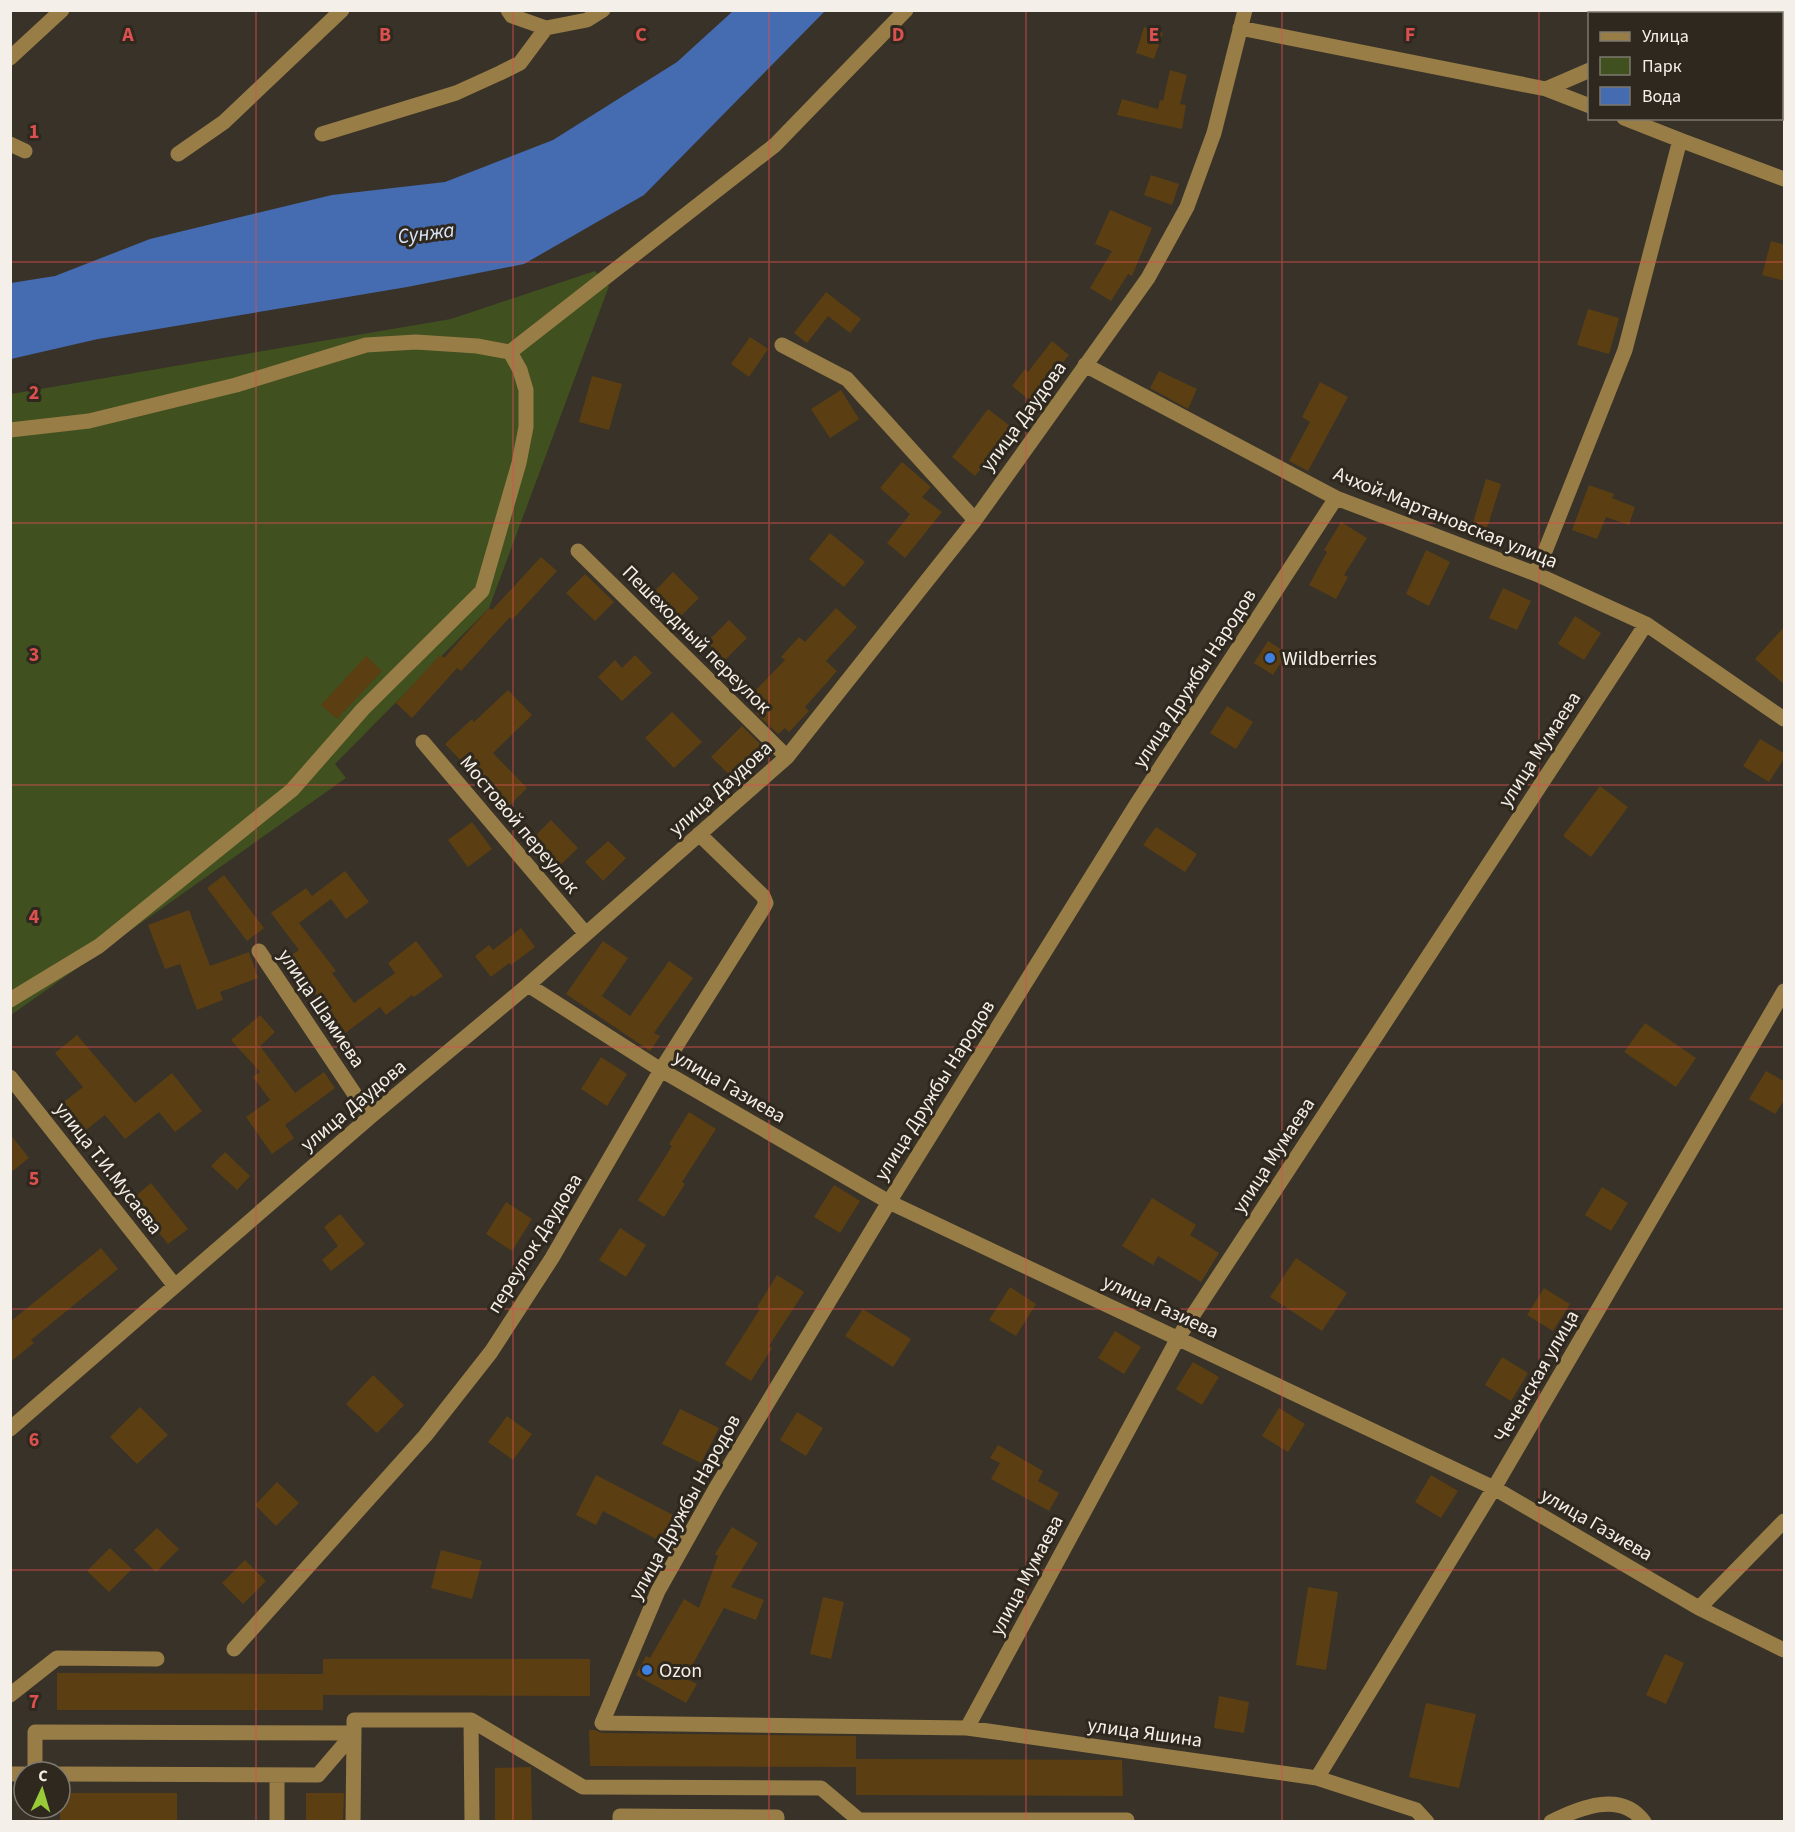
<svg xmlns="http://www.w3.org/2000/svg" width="1795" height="1832" viewBox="0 0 1795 1832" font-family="'Source Sans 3',sans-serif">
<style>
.green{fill:#40501f}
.water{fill:#456bb1}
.building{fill:#5b3f12}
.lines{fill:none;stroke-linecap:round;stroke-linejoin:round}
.minor{stroke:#987d46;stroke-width:15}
.grid{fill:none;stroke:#dc504f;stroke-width:1.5;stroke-opacity:0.55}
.shop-dot{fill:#3f7fe0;stroke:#2f281e;stroke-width:2}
.labels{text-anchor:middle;stroke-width:6;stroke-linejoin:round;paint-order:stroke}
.street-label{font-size:20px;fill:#f4efe9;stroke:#2f281e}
.poi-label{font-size:20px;fill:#f4efe9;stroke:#2f281e;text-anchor:start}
.water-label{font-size:21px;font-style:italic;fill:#dae5f9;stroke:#2f281e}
.grid-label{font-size:20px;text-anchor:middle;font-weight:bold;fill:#dc504f;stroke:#2f281e;stroke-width:6;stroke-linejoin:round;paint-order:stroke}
</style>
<rect width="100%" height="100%" fill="#393228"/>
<path class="green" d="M595,271L609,286L489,608L335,764L346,778L11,1015V394L451,319Z"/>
<path class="water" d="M733,11H825L644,195L524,264L407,287L98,339L11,359V283L55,276L150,239L332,195L445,182L553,140L677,62Z"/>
<path class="building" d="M1144,27L1163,33L1154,59L1136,53Z
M1170,70L1187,75L1180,104L1186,105L1182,129L1117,115L1122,99L1158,109L1160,100L1163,101Z
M1151,175L1179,184L1172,205L1144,195Z
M1110,210L1152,228L1132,276L1128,274L1111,301L1090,288L1112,251L1095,244Z
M1771,241L1785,245V281L1762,275Z
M826,292L861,319L850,333L828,316L807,343L794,333Z
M1588,309L1619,318L1609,354L1577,345Z
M750,337L768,349L749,377L731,364Z
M1052,341L1069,355L1045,385L1047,386L1033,403L1012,386L1025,369L1028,372Z
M1159,371L1197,389L1188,409L1150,388Z
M592,376L622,384L609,430L579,422Z
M1320,382L1348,397L1308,471L1289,461L1310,422L1302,417Z
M841,390L859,419L830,438L811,409Z
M988,409L1010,426L987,456L989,458L975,476L952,457Z
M902,462L931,487L922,497L942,512L905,558L887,543L910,514L880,488Z
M1486,479L1501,484L1486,531L1472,526Z
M1589,485L1614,494L1612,498L1635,507L1629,525L1606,517L1597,539L1572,530Z
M1341,522L1367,538L1344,575L1348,577L1336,599L1309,585L1327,552L1324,550Z
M830,533L865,562L844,587L809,559Z
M1426,550L1450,562L1429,606L1406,594Z
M541,557L557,571L512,620L510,617L461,671L457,668L412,718L396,703L440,655L444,658L489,608L492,610Z
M673,572L699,598L677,620L651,595Z
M585,574L614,602L595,621L566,593Z
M1503,588L1531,601L1517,630L1489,618Z
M836,608L857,627L826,661L837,671L805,707L809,711L789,732L785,728L778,734L755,712L762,706L751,695L785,660L781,657L799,637L805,642Z
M1575,616L1601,633L1584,660L1558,644Z
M729,620L747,638L725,660L707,642Z
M1785,626V685L1755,659Z
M1268,641L1287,653L1273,675L1254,663Z
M635,655L652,673L622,701L598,677L615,660L622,668Z
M366,656L382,671L337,719L321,705Z
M508,690L532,715L493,753L527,788L509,806L471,766L468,768L445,744L472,719L474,722Z
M1227,706L1253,722L1236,749L1210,733Z
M672,712L702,742L674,768L645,738Z
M742,726L764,748L734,779L711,757Z
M1760,739L1785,754V757L1769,782L1743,766Z
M1600,786L1628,807L1591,857L1563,836Z
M551,820L578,848L552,873L525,846Z
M472,822L492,849L468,867L448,840Z
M1156,827L1197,854L1185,872L1143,845Z
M608,841L626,858L603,881L585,862Z
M345,871L369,902L346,919L331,899L299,923L336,971L332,973L354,1003L395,973L388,963L416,941L443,976L414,997L412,995L386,1015L380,1007L336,1040L317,1015L326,1009L287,958L299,950L271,913L306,888L312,896Z
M224,875L264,928L247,941L207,888Z
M189,910L210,966L249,952L258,978L220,992L223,1000L197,1010L180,964L165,969L148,925Z
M521,928L535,947L511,965L509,963L491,977L475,956L489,945L493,950Z
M603,941L628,958L602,996L630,1016L669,961L693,978L654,1033L660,1036L650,1051L566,994Z
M260,1015L275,1032L260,1046L295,1093L324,1072L335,1088L285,1125L294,1138L272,1154L246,1117L270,1100L253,1077L260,1072L231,1040Z
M1645,1023L1696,1058L1676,1087L1624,1052Z
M77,1035L135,1103L172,1073L202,1111L175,1132L159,1112L125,1139L105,1115L82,1133L60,1105L83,1087L55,1053Z
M601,1057L627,1074L607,1106L581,1089Z
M1766,1071L1785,1082V1099L1775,1114L1749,1099Z
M689,1112L716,1129L682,1182L685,1184L664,1217L638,1200L672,1146L669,1144Z
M10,1134L29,1158L10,1173Z
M225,1152L250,1176L237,1190L211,1166Z
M151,1183L188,1229L168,1244L132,1199Z
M834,1185L860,1201L840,1233L814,1217Z
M1602,1187L1628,1203L1611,1231L1585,1215Z
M1152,1198L1196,1225L1190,1235L1219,1253L1201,1282L1158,1256L1153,1265L1122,1246Z
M506,1202L532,1219L512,1251L486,1234Z
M340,1214L365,1244L331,1271L322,1260L338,1246L324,1227Z
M620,1228L646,1245L626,1277L599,1260Z
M101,1248L118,1269L31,1340L34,1343L10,1362V1322Z
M1296,1258L1347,1293L1322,1331L1270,1297Z
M777,1275L804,1292L769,1346L772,1348L751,1381L725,1364L760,1309L757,1307Z
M1010,1287L1036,1304L1016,1336L989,1320Z
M1544,1288L1570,1304L1553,1331L1527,1315Z
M863,1309L911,1339L893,1367L845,1336Z
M1115,1331L1141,1347L1124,1374L1098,1358Z
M1502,1357L1528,1373L1511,1401L1485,1385Z
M1193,1362L1219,1377L1202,1405L1176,1389Z
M373,1375L404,1405L377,1433L346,1404Z
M140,1407L168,1435L137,1464L110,1437Z
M1279,1408L1305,1424L1288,1452L1262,1436Z
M680,1409L719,1428L701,1463L662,1444Z
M797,1412L823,1428L806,1456L780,1440Z
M507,1416L532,1434L513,1460L488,1442Z
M998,1445L1043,1471L1038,1481L1059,1493L1049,1511L991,1479L1000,1463L990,1458Z
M596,1475L673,1515L660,1541L603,1511L596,1525L576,1515Z
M1431,1475L1458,1491L1441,1518L1415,1502Z
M277,1482L299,1503L276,1526L255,1505Z
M732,1527L758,1543L731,1587L764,1600L756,1620L724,1608L685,1678L697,1684L686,1703L636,1675L646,1656L650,1658L684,1599L699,1608L718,1556L715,1554Z
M157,1528L179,1549L156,1572L134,1550Z
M110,1548L132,1569L109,1592L87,1571Z
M441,1550L482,1561L472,1599L431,1588Z
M245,1560L266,1581L243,1604L222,1583Z
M1308,1587L1338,1592L1326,1670L1296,1665Z
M823,1597L844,1602L831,1659L810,1654Z
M1665,1654L1684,1663L1666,1704L1646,1695Z
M323,1659H590V1696L323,1695V1710H57V1673L323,1674Z
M1219,1696L1249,1702L1244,1733L1214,1728Z
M1426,1703L1476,1714L1459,1788L1409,1777Z
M589,1730H595L602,1733L856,1736V1759L1122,1760L1123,1796L856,1795V1767L590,1766Z
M531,1767L532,1821H495V1768Z
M60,1793H177V1821H60Z
M306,1793H344L343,1821H306Z"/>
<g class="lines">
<path class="minor" d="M508,10L512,16L546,28L587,20L603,10
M1715,14L1722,10
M1240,28L1546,89L1590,70
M10,58L62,10
M1546,89L1590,106
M322,134L456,93L500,73L520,63L546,28
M1680,140L1784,179
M10,144L25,151
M178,154L224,122L342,10
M782,345L847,379L975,520
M1085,365L1336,498L1536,574L1646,624L1784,719
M10,430L89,421L236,385L366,345L416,342L477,346L510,352L775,145L906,10
M1336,498L1136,805L889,1202L716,1488L658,1591L602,1723L967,1728L1317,1778L1416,1810L1427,1822
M578,551L787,757
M1536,574L1625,350L1680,140L1624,118
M423,742L586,934
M259,951L370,1117
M528,985L661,1070L889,1202L1494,1488L1699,1608L1784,1650
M10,1000L99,946L292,790L363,709L482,591L519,463L526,427V390L520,370L510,352
M10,1077L175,1286
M10,1429L370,1117L528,985L787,757L975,520L1148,278L1187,207L1214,133L1245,10
M1699,1608L1784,1521
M234,1649L425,1436L491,1352L552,1258L661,1070L764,907L766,903L763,896L699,834
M10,1695L57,1658L157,1659
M471,1720L472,1822
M967,1728L1178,1338L1646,624
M35,1772V1732L354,1733L353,1822
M10,1774H24
M60,1774L318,1775L354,1733V1720H471L583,1787L821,1788L859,1820H1127
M1317,1778L1494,1488L1784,991
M277,1822V1775
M620,1822V1816L777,1817V1822
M1551,1822C1579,1808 1621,1790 1644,1822"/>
</g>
<path class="grid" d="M256,10V1822M513,10V1822M769,10V1822M1026,10V1822M1282,10V1822M1539,10V1822M10,262H1784M10,523H1784M10,785H1784M10,1047H1784M10,1309H1784M10,1570H1784"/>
<g class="shop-dot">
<circle cx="1270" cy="658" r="6"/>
<circle cx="647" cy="1670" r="6"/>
</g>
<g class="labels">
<g class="street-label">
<text transform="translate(1023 416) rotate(-54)" y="7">улица Даудова</text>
<text transform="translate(1446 517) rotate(22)" y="7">Ачхой-Мартановская улица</text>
<text transform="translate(697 639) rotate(45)" y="7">Пешеходный переулок</text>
<text transform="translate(1194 678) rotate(-57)" y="7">улица Дружбы Народов</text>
<text transform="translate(1539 749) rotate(-57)" y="7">улица Мумаева</text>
<text transform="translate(720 788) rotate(-42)" y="7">улица Даудова</text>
<text transform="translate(520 824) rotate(50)" y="7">Мостовой переулок</text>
<text transform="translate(322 1008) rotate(56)" y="7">улица Шамиева</text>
<text transform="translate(730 1086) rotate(30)" y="7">улица Газиева</text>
<text transform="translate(934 1090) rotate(-58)" y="7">улица Дружбы Народов</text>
<text transform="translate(353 1105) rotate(-40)" y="7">улица Даудова</text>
<text transform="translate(1273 1155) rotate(-57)" y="7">улица Мумаева</text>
<text transform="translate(109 1168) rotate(52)" y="7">улица Т.И.Мусаева</text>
<text transform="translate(534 1243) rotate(-58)" y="7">переулок Даудова</text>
<text transform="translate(1161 1306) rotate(25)" y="7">улица Газиева</text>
<text transform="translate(1536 1376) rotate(-60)" y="7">Чеченская улица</text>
<text transform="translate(684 1507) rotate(-61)" y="7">улица Дружбы Народов</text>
<text transform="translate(1597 1524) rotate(30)" y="7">улица Газиева</text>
<text transform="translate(1026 1575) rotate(-62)" y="7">улица Мумаева</text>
<text transform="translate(1145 1732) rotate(8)" y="7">улица Яшина</text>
</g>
<g class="poi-label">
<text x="1282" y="665">Wildberries</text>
<text x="659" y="1677">Ozon</text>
</g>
<g class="water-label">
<text transform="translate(426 233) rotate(-7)" y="7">Сунжа</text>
</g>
</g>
<g class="grid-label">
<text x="128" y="41">A</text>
<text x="385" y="41">B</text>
<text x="641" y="41">C</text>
<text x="898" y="41">D</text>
<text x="1154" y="41">E</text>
<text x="1410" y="41">F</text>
<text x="34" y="138">1</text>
<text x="34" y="399">2</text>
<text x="34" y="661">3</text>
<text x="34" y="923">4</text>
<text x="34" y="1185">5</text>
<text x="34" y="1446">6</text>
<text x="34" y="1708">7</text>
</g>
<rect width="1795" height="1832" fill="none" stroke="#f4efe9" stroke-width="24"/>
<rect x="1588" y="12" width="195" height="108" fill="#2f281e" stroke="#7e786f" stroke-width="1.5"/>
<rect x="1600" y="32" width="30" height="9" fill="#987d46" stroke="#7e786f" stroke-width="1.5"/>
<text x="1642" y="42" font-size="18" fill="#f4efe9">Улица</text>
<rect x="1600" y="57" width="30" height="18" fill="#40501f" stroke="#7e786f" stroke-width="1.5"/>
<text x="1642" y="72" font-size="18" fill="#f4efe9">Парк</text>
<rect x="1600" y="87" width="30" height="18" fill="#456bb1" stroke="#7e786f" stroke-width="1.5"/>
<text x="1642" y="102" font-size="18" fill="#f4efe9">Вода</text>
<g transform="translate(42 1790) rotate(4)"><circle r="28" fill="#2f281e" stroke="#7e786f" stroke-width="1.5"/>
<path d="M0-4.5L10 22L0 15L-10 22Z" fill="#98cb37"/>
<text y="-9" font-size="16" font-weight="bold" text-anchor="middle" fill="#f4efe9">С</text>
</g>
</svg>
